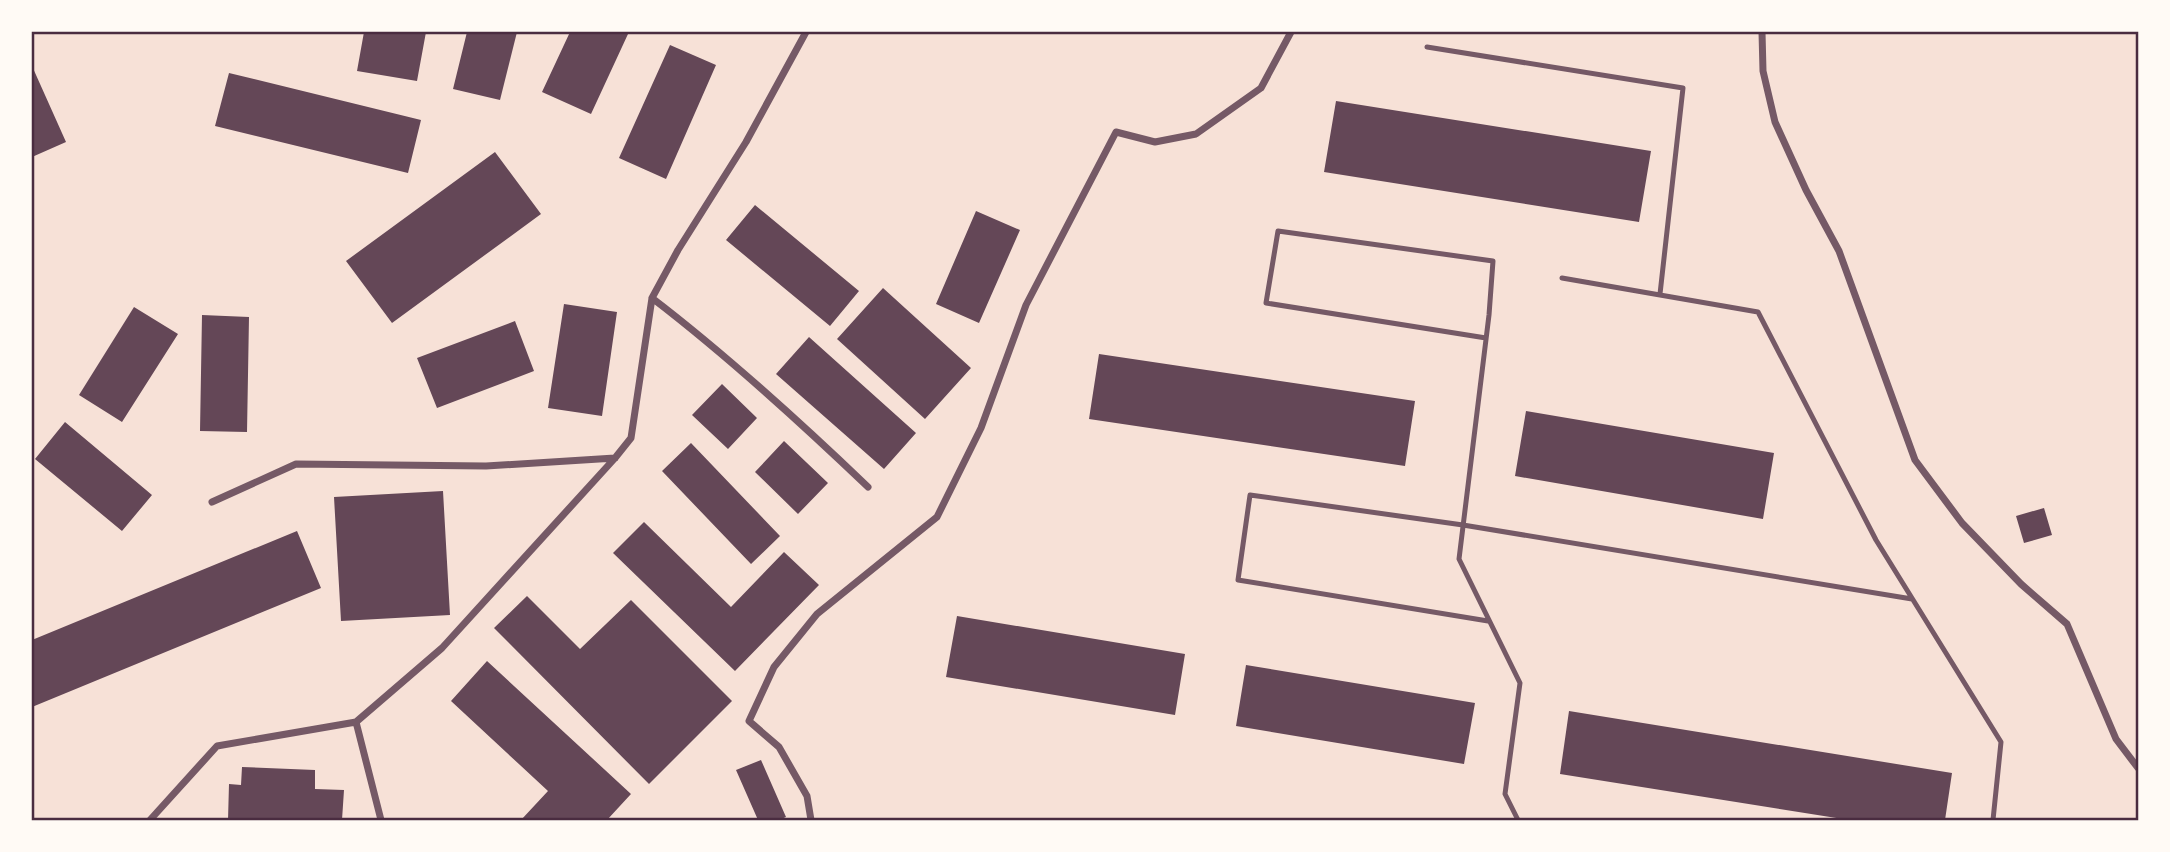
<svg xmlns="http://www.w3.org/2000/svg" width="2170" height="852" viewBox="0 0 2170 852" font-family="Merriweather,serif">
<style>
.building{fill:#644757}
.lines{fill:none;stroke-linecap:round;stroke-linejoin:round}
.service{stroke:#755966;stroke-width:5}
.minor{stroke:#755966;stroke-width:7}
.neatline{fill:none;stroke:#4a2c40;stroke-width:2.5}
</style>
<rect width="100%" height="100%" fill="#f7e1d7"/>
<path class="building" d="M364,32H426L417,81L357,71Z
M467,32H517L500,100L453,89Z
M570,32H622L628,34L591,114L542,92Z
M670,45L716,65L666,179L619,158Z
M32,66L66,142L32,157Z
M229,73L421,120L408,173L215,126Z
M1336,101L1651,151L1639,222L1324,172Z
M495,152L541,214L392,323L346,261Z
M755,205L859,291L830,326L726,240Z
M976,211L1020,230L979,323L936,304Z
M883,288L971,368L925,419L837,339Z
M564,304L617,312L602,416L548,408Z
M134,307L178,334L122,422L79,395Z
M202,315L249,317L247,432L200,431Z
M515,321L534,371L437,408L417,358Z
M809,337L916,433L884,469L776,374Z
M1099,354L1415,401L1405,466L1089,419Z
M722,384L757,418L728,449L692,415Z
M1526,411L1774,453L1763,519L1515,476Z
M65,422L152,495L122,531L35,459Z
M784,441L828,483L798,514L755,472Z
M691,443L780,536L751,564L662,471Z
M443,491L450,615L341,621L334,497Z
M2044,508L2052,535L2024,543L2016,516Z
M644,522L731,607L784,552L819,585L735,671L613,553Z
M297,531L321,588L32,707V640Z
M527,596L580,649L631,600L732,701L649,784L494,628Z
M957,616L1185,654L1175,715L946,677Z
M487,661L631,794L607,820H521L548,791L451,701Z
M1246,665L1475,703L1464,764L1236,726Z
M1569,711L1952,773L1945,820H1849L1560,774Z
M761,760L786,817L779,820H758L736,770Z
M242,767L315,770V789L344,790L342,820H228L229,784L241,785Z"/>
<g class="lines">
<path class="service" d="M1427,47L1683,88L1660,294
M1562,278L1758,312L1876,540L2001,742L1993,820
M1486,338L1266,303L1278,231L1493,261L1489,315L1459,559L1520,683L1505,794L1518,820
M1488,621L1238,580L1250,495L1463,525L1912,599"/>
<path class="minor" d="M1762,32L1763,71L1775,122L1806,190L1839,251L1915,460L1962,523L2021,584L2067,624L2116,739L2138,768
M652,298C729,357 799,421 868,487
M212,502L296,464L486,466L615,458
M356,722L381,820
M150,820L217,746L356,722L442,648L615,458L631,438L652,298L678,250L746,142L806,32
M811,820L807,796L779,747L749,721L774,667L817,614L937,517L981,428L1026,305L1116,132L1155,142L1196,134L1261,88L1291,32"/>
</g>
<rect width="2170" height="852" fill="none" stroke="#fffaf5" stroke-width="66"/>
<rect x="33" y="33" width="2104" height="786" class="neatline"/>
</svg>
